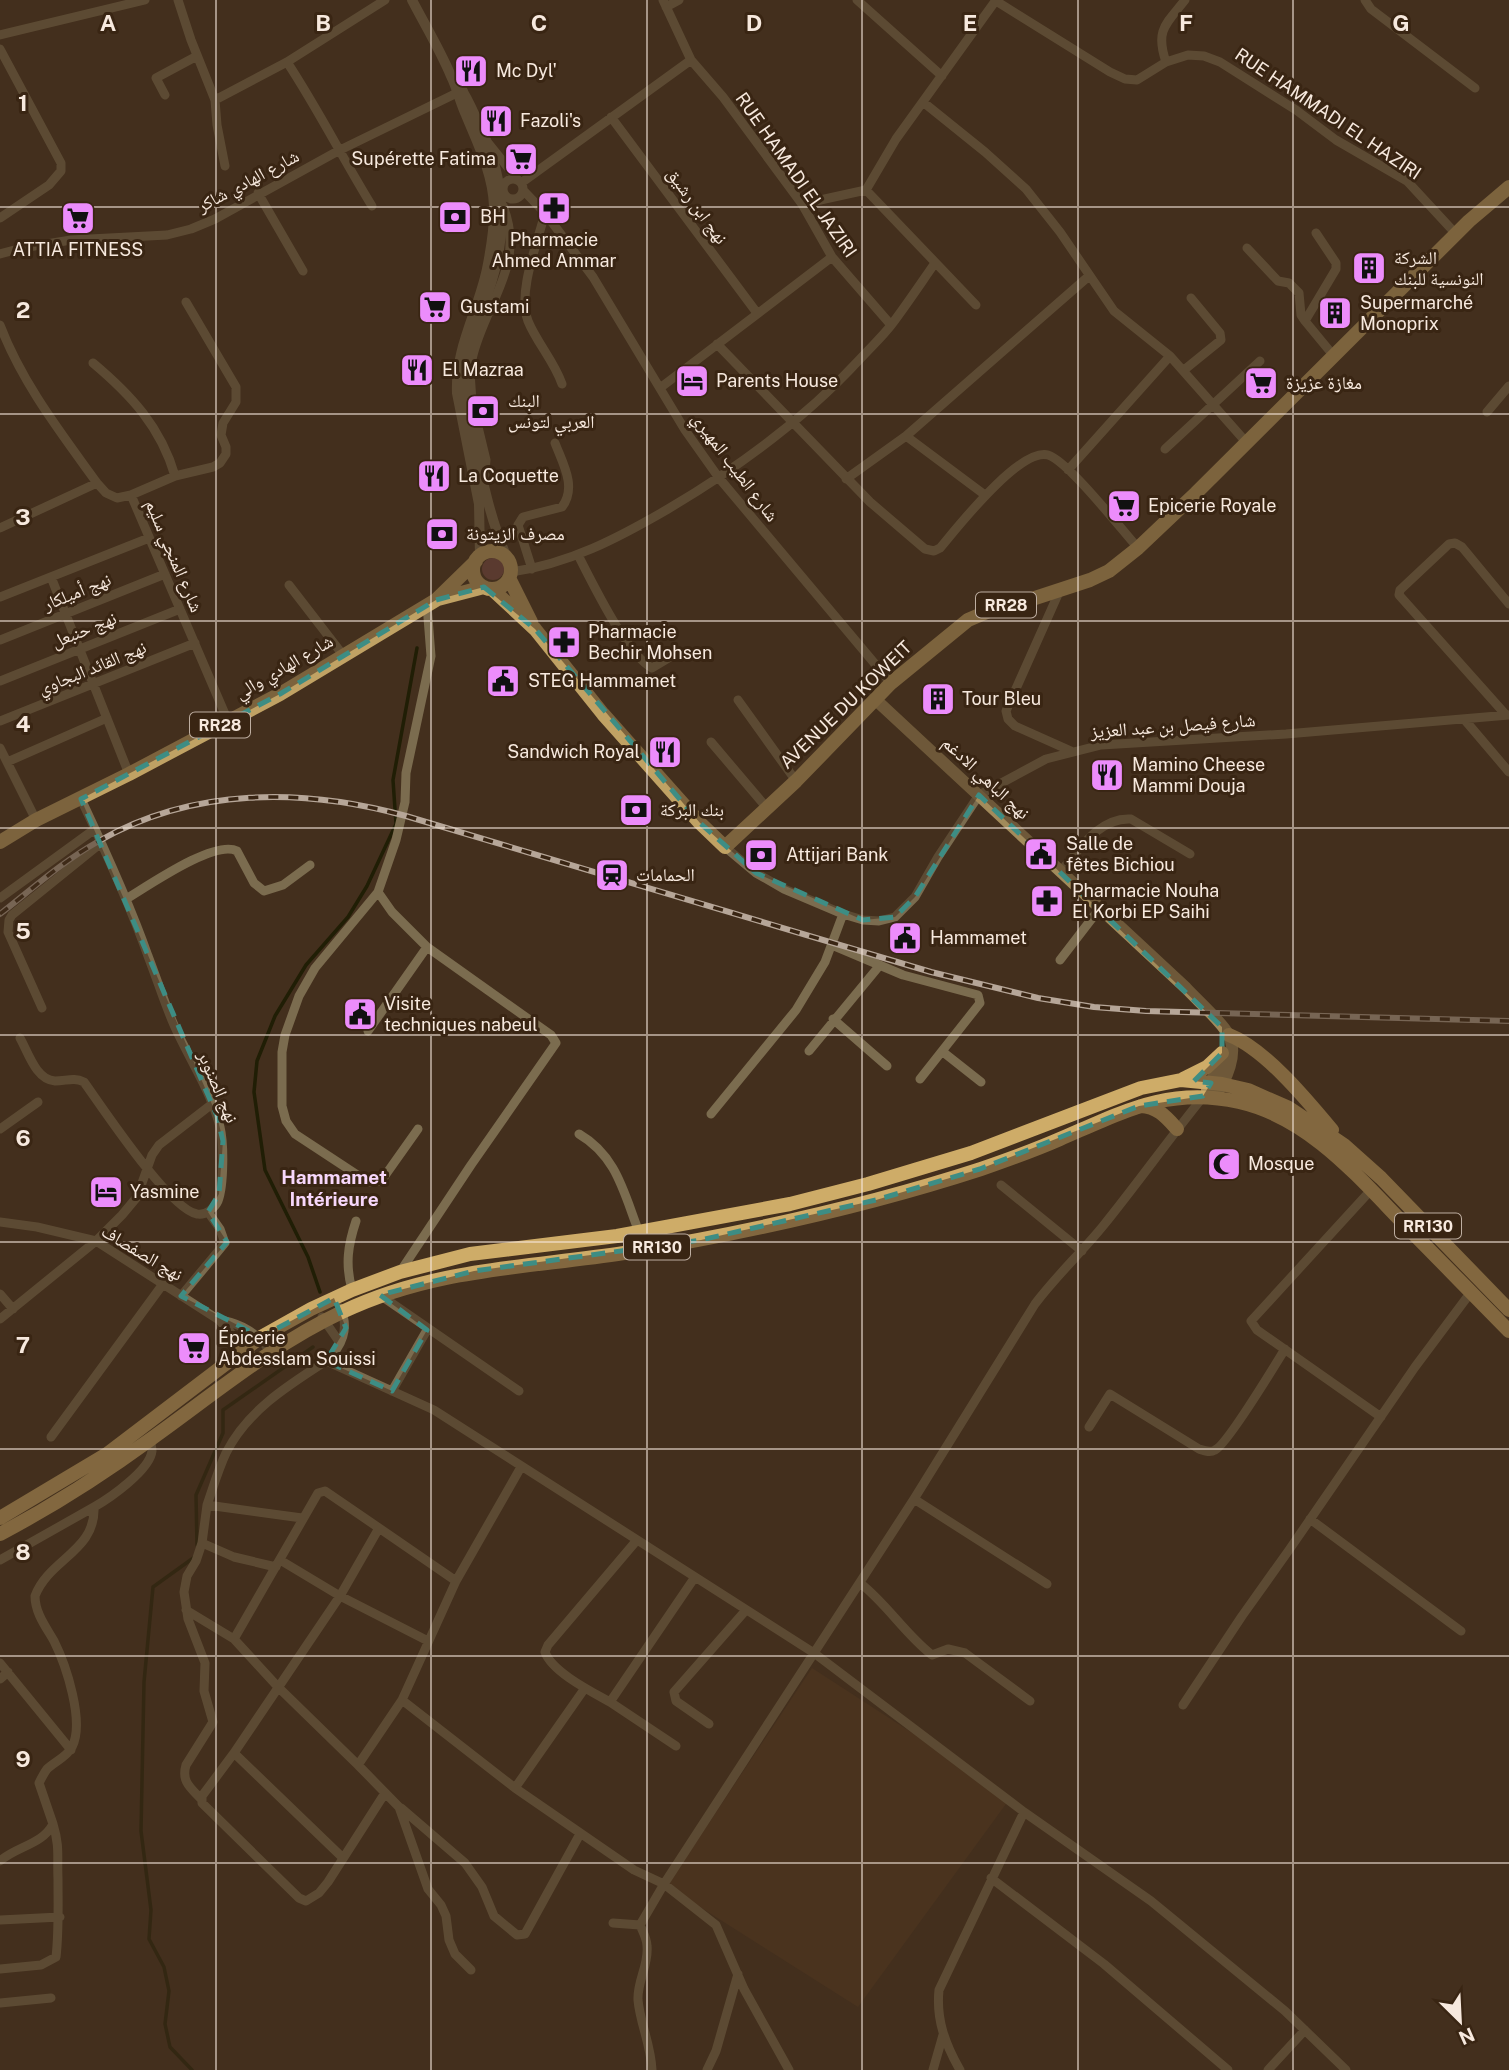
<svg xmlns="http://www.w3.org/2000/svg" width="1509" height="2070" viewBox="0 0 1509 2070" font-family="'Public Sans','Noto Naskh Arabic',sans-serif">
<style>
.built{fill:#523820}
.grass{fill:#764745}
.lines{fill:none;stroke-linecap:round;stroke-linejoin:round}
.stream{stroke:#201e05;stroke-width:3.5}
.minor{stroke:#7b6c4f;stroke-width:9}
.tertiary{stroke:#7b6c4f;stroke-width:10}
.secondary{stroke:#a28b5b;stroke-width:12}
.primary{stroke:#c0a264;stroke-width:14}
.trunk{stroke:#ceac68;stroke-width:14}
.rail-casing{stroke:#b6a698;stroke-width:6}
.rail{stroke:#392513;stroke-width:3.5;stroke-dasharray:10;stroke-linecap:butt}
.marked{fill:none;stroke:#3d8d84;stroke-width:5;stroke-dasharray:14 9;stroke-linejoin:round}
.grid{fill:none;stroke:#f7e9de;stroke-width:2;stroke-opacity:0.55}
.labels{text-anchor:middle;stroke-width:6;stroke-linejoin:round;paint-order:stroke}
.shield{fill:#392513;stroke:#beaea1;stroke-width:2}
.shield-label{font-size:16px;font-weight:bold;fill:#f7e9de}
.poi-label{font-size:18px;fill:#f7e9de;stroke:#392513;text-anchor:start}
.street-label{font-size:18px;fill:#f7e9de;stroke:#392513}
.neighbourhood-label{font-size:19px;font-weight:bold;fill:#f7d7fb;stroke:#392513}
.grid-label{font-size:23px;text-anchor:middle;font-weight:bold;fill:#f7e9de;stroke:#392513;stroke-width:6;stroke-linejoin:round;paint-order:stroke}
</style>
<rect width="100%" height="100%" fill="#432f1d"/>
<path class="built" d="M812,1668L1011,1797L858,2007L667,1886Z"/>
<path class="grass" d="M482 569a11 11 0 1 1 22 0a11 11 0 1 1-22 0Z"/>
<g class="lines">
<path class="stream" d="M320,1292L308,1257L265,1170L254,1092L257,1061L275,1016L306,965L348,917L367,886L396,824L393,780L417,648
M197,1545L196,1495L223,1433V1410L313,1347
M192,2070L170,2047L165,2024L169,1991L164,1967L149,1939L151,1910L141,1831L144,1682L153,1587L196,1556"/>
<path class="minor" d="M178,0L191,40L215,100L217,125L225,166
M663,0L691,60L723,97L802,204L832,257L891,325
M857,0L942,76
M1365,0L1371,9L1475,88
M996,1L1110,72L1125,79L1137,80L1166,62L1188,55L1204,56L1220,62L1296,110L1336,140L1407,181L1456,234
M666,7L679,0
M0,35L145,0
M0,49L61,163V171L49,185L0,218
M287,62C318,109 343,159 372,206
M1166,62C1155,30 1166,24 1185,0
M165,95L156,78L197,56
M215,100L287,62L385,0
M923,102L985,152L1026,189L1060,232L1114,311L1170,356L1246,442
M611,117L757,313
M489,144L518,180
M503 189a10 10 0 1 1 20 0a10 10 0 1 1-20 0Z
M521,183L691,60
M523,190L545,213L593,277L685,430L719,478L891,683
M866,190L976,305
M258,193L303,271
M802,204L866,190L896,139L996,0
M545,213C538,241 517,293 528,321C537,343 554,361 562,384
M1247,248L1278,281L1289,283L1299,293L1301,315L1305,321L1333,355
M0,254L22,248L71,240L167,235L191,229L215,219L338,151L463,90
M1305,321L1336,269V263L1316,233
M0,325C22,383 61,433 97,483L106,493L117,498L131,495L175,476L213,467L220,463L226,454V447L221,435L223,423L236,402V387L186,302
M717,344L870,502L925,549L934,551L940,548C957,528 1020,447 1048,455C1068,461 1121,529 1138,548
M472,359C484,304 527,266 503,206
M93,363C131,395 161,427 175,476
M1184,370L1221,340L1220,333L1191,298
M470,372L472,402L486,460L484,482
M660,388L832,257
M1487,412L1509,386
M906,436L985,495
M1165,449L1260,361
M1068,470L1170,356
M846,479L906,436L1089,276
M131,495L228,721
M0,528L97,483
M578,555C592,582 627,655 652,668L677,653
M532,569L518,525L523,517L562,507C577,487 563,464 555,443
M511,572C569,564 618,538 668,509C739,467 804,420 860,359C871,347 883,336 892,324C907,304 921,283 935,263
M51,577L129,774
M289,585L343,655
M1060,590L1006,711L1008,719L1015,726L1071,751
M0,597L149,538
M0,640L165,574
M0,681L180,609
M738,700L796,781
M1506,715L1399,595L1400,590L1449,544L1455,543L1462,547L1509,604
M1464,719L1509,772
M0,721L195,643
M711,742L767,808
M0,748L36,820
M7,762L107,718
M725,847L756,873L784,889L843,914L863,920L879,921L895,917L915,897L938,857L979,795L1046,759L1101,745L1286,734L1509,715
M1061,871C1079,850 1099,817 1131,819L1190,854
M378,892L392,912L427,947L551,1035L556,1043L471,1165L400,1272
M0,898L95,829
M126,899C148,886 215,839 237,851L254,883L264,891L283,885L310,865
M832,945L903,975L978,995L980,1003L920,1079
M1060,960L1100,908
M42,1008L8,932L9,920L12,915L101,843
M833,1019L887,1066
M368,1031L427,947
M20,1038C28,1052 36,1080 55,1081C67,1081 73,1077 84,1082C102,1107 170,1210 197,1214C205,1216 215,1208 218,1201C224,1185 224,1143 220,1127C211,1091 189,1059 174,1025C164,1002 157,979 148,956C129,902 105,850 81,799
M809,1051L880,965
M943,1052L981,1082
M711,1114L796,1010L825,962L843,914
M0,1129L38,1102
M418,1129L384,1177L379,1181L368,1182L295,1134L286,1121L282,1106V1052L285,1035L299,996L315,968L378,892L396,840L405,802L406,773L431,656L427,605
M579,1134C617,1156 624,1194 639,1232
M1001,1185L1082,1251
M1371,1190L1251,1321L1257,1330L1381,1417
M0,1222L37,1227L96,1241L219,1320L257,1361
M352,1290C345,1264 348,1245 356,1221
M0,1294L13,1309
M380,1295L519,1391
M181,1296L225,1243L220,1229L208,1212
M340,1308C350,1328 342,1347 326,1361L434,1410L814,1653L1024,1812L1151,1901L1285,2011L1346,2070
M322,1317L340,1343
M0,1319L96,1241L122,1215L137,1197L152,1155L159,1145L212,1104
M221,1320C244,1325 257,1333 271,1352
M392,1391L427,1330
M1089,1427L1110,1394L1199,1449C1205,1451 1210,1453 1215,1450C1227,1445 1275,1365 1285,1349
M51,1437L163,1284
M914,1499L1047,1584
M302,1518L207,1505C213,1488 218,1470 226,1453C247,1411 287,1386 326,1361
M1310,1519L1461,1631
M202,1543L234,1557L276,1567
M0,1560L94,1507
M280,1560L340,1596L428,1641
M860,1583C887,1604 905,1634 932,1655L948,1649L965,1653L1030,1701
M186,1610L234,1639
M0,1663L71,1750
M0,1679L8,1672
M585,1688L515,1788L634,1870L664,1884L716,1925L744,1989L789,2070
M402,1700L515,1788
M610,1702C592,1692 552,1672 545,1652L548,1645L637,1540
M1183,1705L1242,1616L1289,1550L1415,1367L1471,1292
M709,1724L676,1701L674,1692L746,1610
M676,1746L610,1702L695,1577
M234,1753L202,1796V1803L299,1898L306,1901L319,1893L328,1882L385,1793
M358,1765L278,1687L234,1639L318,1493L325,1491L379,1528
M202,1800C191,1788 181,1782 186,1765L213,1722L204,1691L205,1663L188,1619L184,1592L187,1576L196,1561L202,1543L207,1505
M401,1808L465,1863L482,1887L494,1916L517,1935L525,1934L580,1834
M343,1858L234,1753L340,1596L379,1528L456,1581
M0,1861C17,1846 42,1845 53,1824L39,1783C41,1779 44,1773 47,1769C54,1762 67,1757 72,1747C85,1722 66,1665 54,1641C46,1627 35,1613 35,1596C49,1559 96,1551 94,1507C110,1498 150,1470 152,1451C152,1450 151,1442 150,1440
M991,1878L1104,1964L1228,2070
M0,1920L60,1917
M613,1923L640,1925L664,1884L914,1499L1035,1304C1056,1276 1081,1253 1103,1226C1137,1184 1169,1139 1203,1097
M640,1925C643,1932 647,1939 647,1946C649,1965 637,1981 638,2000C640,2023 651,2045 652,2070
M0,1969L41,1965L56,1957C59,1931 58,1906 58,1879C57,1856 60,1847 53,1824
M471,1970L455,1954L449,1940L446,1916L441,1905L428,1889L399,1807L358,1765L402,1700L456,1581L521,1467
M0,2003L51,1998
M707,2070L716,2051L738,1974
M933,2070L943,2035
M960,2070C945,2044 936,2019 939,1990L1024,1812
M1268,2070L1305,2030"/>
<path class="tertiary" d="M412,0C425,25 440,50 451,76C457,88 460,102 466,115C478,144 493,174 494,206C495,227 491,249 487,269C478,312 455,348 457,393L479,504L480,556
M460,87C467,97 472,109 477,120C503,171 509,225 492,280C483,311 466,344 465,377C464,394 470,412 473,430C481,475 489,516 507,558"/>
<path class="secondary" d="M876,700L1186,988C1197,1000 1221,1021 1228,1034C1239,1053 1226,1081 1214,1097
M1207,1090L1218,1068L1222,1052"/>
<path class="primary" d="M473 570a19 19 0 1 1 38 0a19 19 0 1 1-38 0Z
M509,578L531,622
M492,589L535,629L603,714L700,823L725,847L796,781L891,683L968,620L996,608L1029,600L1090,580L1109,571L1138,548L1196,493L1469,221L1509,187
M438,599L484,587
M0,842L36,820L129,774L280,694L436,600L476,561"/>
<path class="trunk" d="M1229,1035C1265,1049 1307,1100 1332,1130
M1183,1079L1207,1067L1222,1053
M1141,1106C1158,1107 1166,1117 1177,1129
M0,1518L107,1454L261,1337L311,1309L352,1290L400,1272L470,1254L617,1236L790,1204L868,1184L971,1153L1141,1088L1181,1080L1222,1084L1248,1090L1289,1108L1322,1130L1344,1145L1381,1178L1509,1310
M0,1534C53,1506 103,1474 151,1439C214,1394 272,1345 342,1312C434,1268 526,1268 624,1253C745,1233 864,1207 981,1169C1007,1160 1035,1150 1060,1139C1123,1112 1169,1086 1239,1102C1310,1118 1359,1178 1407,1227C1441,1262 1475,1296 1509,1331"/>
<g class="rail-casing">
<path id="rail" d="M0,914C32,889 63,861 99,841C193,787 304,788 406,816L931,972L1038,998L1094,1007L1146,1011L1509,1021"/>
</g>
<use href="#rail" class="rail"/>
</g>
<path d="M0 0H1509V2070H0ZM484,587L535,629L700,823L756,873L863,920L895,917L915,897L979,795L1222,1027V1053L1194,1081L1211,1083L1203,1096L1139,1106L980,1169L876,1200L701,1240L474,1271L380,1295L427,1330L392,1391L326,1361L346,1328L334,1298L261,1337L181,1296L227,1242L208,1212L219,1194L223,1141L217,1116L81,799L280,694L436,600Z" fill="#432f1d" fill-opacity=".55" fill-rule="evenodd"/>
<path class="marked" d="M484,587L535,629L700,823L756,873L863,920L895,917L915,897L979,795L1222,1027V1053L1194,1081L1211,1083L1203,1096L1139,1106L980,1169L876,1200L701,1240L474,1271L380,1295L427,1330L392,1391L326,1361L346,1328L334,1298L261,1337L181,1296L227,1242L208,1212L219,1194L223,1141L217,1116L81,799L280,694L436,600Z"/>
<path class="grid" d="M216,0V2070M431,0V2070M647,0V2070M862,0V2070M1078,0V2070M1293,0V2070M0,207H1509M0,414H1509M0,621H1509M0,828H1509M0,1035H1509M0,1242H1509M0,1449H1509M0,1656H1509M0,1863H1509"/>
<defs>
<g id="restaurant-square" transform="scale(1.75)"><rect x="-9" y="-9" width="18" height="18" rx="4" fill="#ec8cfb" stroke="#392513"/><path d="M-5-6h1v4h1v-4h1v4h1v-4h1v5L-1.5 .5V6h-2V.5L-5-1ZM5-6V6H3V1.5H1.5Q1.5-4 5-6Z" fill="#111"/></g>
<g id="supermarket-square" transform="scale(1.75)"><rect x="-9" y="-9" width="18" height="18" rx="4" fill="#ec8cfb" stroke="#392513"/><path d="M-6-5.5h2.5l.6 2H6L4.5 2H-2.5L-4.4-4H-6ZM-1.5 3.2a1.3 1.3 0 1 0 .1 0ZM3 3.2a1.3 1.3 0 1 0 .1 0Z" fill="#111"/></g>
<g id="pharmacy-square" transform="scale(1.75)"><rect x="-9" y="-9" width="18" height="18" rx="4" fill="#ec8cfb" stroke="#392513"/><path d="M-2-6h4v4h4v4h-4v4h-4v-4h-4v-4h4Z" fill="#111"/></g>
<g id="bank-square" transform="scale(1.75)"><rect x="-9" y="-9" width="18" height="18" rx="4" fill="#ec8cfb" stroke="#392513"/><path d="M-6-4H6V4H-6ZM0-2.3a2.3 2.3 0 1 0 0 4.6a2.3 2.3 0 1 0 0-4.6Z" fill="#111"/></g>
<g id="building-square" transform="scale(1.75)"><rect x="-9" y="-9" width="18" height="18" rx="4" fill="#ec8cfb" stroke="#392513"/><path d="M-4-6H4V6H1V3H-1V6H-4ZM-2.5-4.3h1.7v1.8h-1.7ZM.8-4.3h1.7v1.8H.8ZM-2.5-1h1.7V.8h-1.7ZM.8-1h1.7V.8H.8Z" fill="#111"/></g>
<g id="hotel-square" transform="scale(1.75)"><rect x="-9" y="-9" width="18" height="18" rx="4" fill="#ec8cfb" stroke="#392513"/><path d="M-6-4.5h1.5V1H6V5H4.5V3h-9V5H-6ZM-4 0a1.8 1.8 0 1 1 3.6 0ZM.5 0V-2.5h3Q6-2.5 6 0Z" fill="#111"/></g>
<g id="civic-square" transform="scale(1.75)"><rect x="-9" y="-9" width="18" height="18" rx="4" fill="#ec8cfb" stroke="#392513"/><path d="M-.6-6.5H3V-4.5H.6V-3L4-1V1h2V6H-6V1h2V-1L-.6-3ZM-1.2 2.5V6h2.4V2.5Z" fill="#111"/></g>
<g id="station-square" transform="scale(1.75)"><rect x="-9" y="-9" width="18" height="18" rx="4" fill="#ec8cfb" stroke="#392513"/><path d="M-3-6H3Q5-6 5-4V2Q5 4 3 4L4.5 6H3L1.5 4h-3L-3 6H-4.5L-3 4Q-5 4-5 2V-4Q-5-6-3-6ZM-3.5-4v3h7v-3ZM-3.5 1v1.5H-2V1ZM2 1v1.5H3.5V1Z" fill="#111"/></g>
<g id="mosque-square" transform="scale(1.75)"><rect x="-9" y="-9" width="18" height="18" rx="4" fill="#ec8cfb" stroke="#392513"/><path d="M3.5-4.9A6 6 0 1 0 3.5 4.9A5 5 0 1 1 3.5-4.9Z" fill="#111"/></g>
</defs>
<g fill-rule="evenodd">
<use href="#restaurant-square" x="471" y="71"/>
<use href="#restaurant-square" x="496" y="121"/>
<use href="#supermarket-square" x="521" y="159"/>
<use href="#pharmacy-square" x="554" y="208"/>
<use href="#bank-square" x="455" y="217"/>
<use href="#supermarket-square" x="78" y="218"/>
<use href="#building-square" x="1369" y="268"/>
<use href="#supermarket-square" x="435" y="307"/>
<use href="#building-square" x="1335" y="313"/>
<use href="#restaurant-square" x="417" y="370"/>
<use href="#hotel-square" x="692" y="381"/>
<use href="#supermarket-square" x="1261" y="383"/>
<use href="#bank-square" x="483" y="411"/>
<use href="#restaurant-square" x="434" y="476"/>
<use href="#supermarket-square" x="1124" y="506"/>
<use href="#bank-square" x="442" y="534"/>
<use href="#pharmacy-square" x="564" y="642"/>
<use href="#civic-square" x="503" y="681"/>
<use href="#building-square" x="938" y="699"/>
<use href="#restaurant-square" x="665" y="752"/>
<use href="#restaurant-square" x="1107" y="775"/>
<use href="#bank-square" x="636" y="810"/>
<use href="#civic-square" x="1041" y="854"/>
<use href="#bank-square" x="761" y="855"/>
<use href="#station-square" x="612" y="875"/>
<use href="#pharmacy-square" x="1047" y="901"/>
<use href="#civic-square" x="905" y="938"/>
<use href="#civic-square" x="360" y="1014"/>
<use href="#mosque-square" x="1224" y="1164"/>
<use href="#hotel-square" x="106" y="1192"/>
<use href="#supermarket-square" x="194" y="1348"/>
</g>
<g class="labels">
<g class="shield">
<rect x="976" y="592.5" width="60" height="25" rx="5"/>
<rect x="190" y="712.5" width="60" height="25" rx="5"/>
<rect x="1395" y="1213.5" width="66" height="25" rx="5"/>
<rect x="624" y="1234.5" width="66" height="25" rx="5"/>
</g>
<g class="shield-label">
<text x="1006" y="611">RR28</text>
<text x="220" y="731">RR28</text>
<text x="1428" y="1232">RR130</text>
<text x="657" y="1253">RR130</text>
</g>
<g class="poi-label">
<text x="496" y="77">Mc Dyl'</text>
<text x="520" y="127">Fazoli's</text>
<text x="496" y="165" text-anchor="end">Supérette Fatima</text>
<text x="480" y="223">BH</text>
<text x="554" y="246" text-anchor="middle">Pharmacie<tspan x="554" dy="21">Ahmed Ammar</tspan></text>
<text x="78" y="256" text-anchor="middle">ATTIA FITNESS</text>
<text x="1394" y="264">الشركة<tspan x="1394" dy="21">النونسية للبنك</tspan></text>
<text x="1360" y="309">Supermarché<tspan x="1360" dy="21">Monoprix</tspan></text>
<text x="460" y="313">Gustami</text>
<text x="442" y="376">El Mazraa</text>
<text x="716" y="387">Parents House</text>
<text x="1286" y="389">مغازة عزيزة</text>
<text x="508" y="407">البنك<tspan x="508" dy="21">العربي لتونس</tspan></text>
<text x="458" y="482">La Coquette</text>
<text x="1148" y="512">Epicerie Royale</text>
<text x="466" y="540">مصرف الزيتونة</text>
<text x="588" y="638">Pharmacie<tspan x="588" dy="21">Bechir Mohsen</tspan></text>
<text x="528" y="687">STEG Hammamet</text>
<text x="962" y="705">Tour Bleu</text>
<text x="640" y="758" text-anchor="end">Sandwich Royal</text>
<text x="1132" y="771">Mamino Cheese<tspan x="1132" dy="21">Mammi Douja</tspan></text>
<text x="660" y="816">بنك البركة</text>
<text x="1066" y="850">Salle de<tspan x="1066" dy="21">fêtes Bichiou</tspan></text>
<text x="786" y="861">Attijari Bank</text>
<text x="636" y="881">الحمامات</text>
<text x="1072" y="897">Pharmacie Nouha<tspan x="1072" dy="21">El Korbi EP Saihi</tspan></text>
<text x="930" y="944">Hammamet</text>
<text x="384" y="1010">Visite<tspan x="384" dy="21">techniques nabeul</tspan></text>
<text x="1248" y="1170">Mosque</text>
<text x="130" y="1198">Yasmine</text>
<text x="218" y="1344">Épicerie<tspan x="218" dy="21">Abdesslam Souissi</tspan></text>
</g>
<g class="street-label">
<text transform="translate(1328 114) rotate(34)" y="6">RUE HAMMADI EL HAZIRI</text>
<text transform="translate(796 175) rotate(55)" y="6">RUE HAMADI EL JAZIRI</text>
<text transform="translate(248 181) rotate(-28)" y="6">شارع الهادي شاكر</text>
<text transform="translate(697 206) rotate(54)" y="6">نهج ابن رشيق</text>
<text transform="translate(735 467) rotate(53)" y="6">شارع الطيب المهيري</text>
<text transform="translate(174 556) rotate(67)" y="6">شارع المنجي سليم</text>
<text transform="translate(77 592) rotate(-22)" y="6">نهج أميلكار</text>
<text transform="translate(84 630) rotate(-22)" y="6">نهج حنبعل</text>
<text transform="translate(284 667) rotate(-30)" y="6">شارع الهادي والي</text>
<text transform="translate(92 668) rotate(-22)" y="6">نهج القائد البجاوي</text>
<text transform="translate(846 705) rotate(-44)" y="6">AVENUE DU KOWEIT</text>
<text transform="translate(1173 726) rotate(-4)" y="6">شارع فيصل بن عبد العزيز</text>
<text transform="translate(986 778) rotate(43)" y="6">نهج الباهي الادغم</text>
<text transform="translate(218 1087) rotate(67)" y="6">نهج الصنوبر</text>
<text transform="translate(142 1253) rotate(31)" y="6">نهج الصفصاف</text>
</g>
<g class="neighbourhood-label">
<text x="334" y="1184">Hammamet<tspan x="334" dy="22">Intérieure</tspan></text>
</g>
</g>
<g class="grid-label">
<text x="108" y="31">A</text>
<text x="323" y="31">B</text>
<text x="539" y="31">C</text>
<text x="754" y="31">D</text>
<text x="970" y="31">E</text>
<text x="1186" y="31">F</text>
<text x="1401" y="31">G</text>
<text x="23" y="111">1</text>
<text x="23" y="318">2</text>
<text x="23" y="525">3</text>
<text x="23" y="732">4</text>
<text x="23" y="939">5</text>
<text x="23" y="1146">6</text>
<text x="23" y="1353">7</text>
<text x="23" y="1560">8</text>
<text x="23" y="1767">9</text>
</g>
<g transform="translate(1460 2021) rotate(156)" stroke="#392513" stroke-width="5" paint-order="stroke">
<path d="M0-5L12 26L0 18L-12 26Z" fill="#f7e9de"/>
<text y="-10" font-size="19" font-weight="bold" text-anchor="middle" fill="#f7e9de">N</text>
</g>
</svg>
